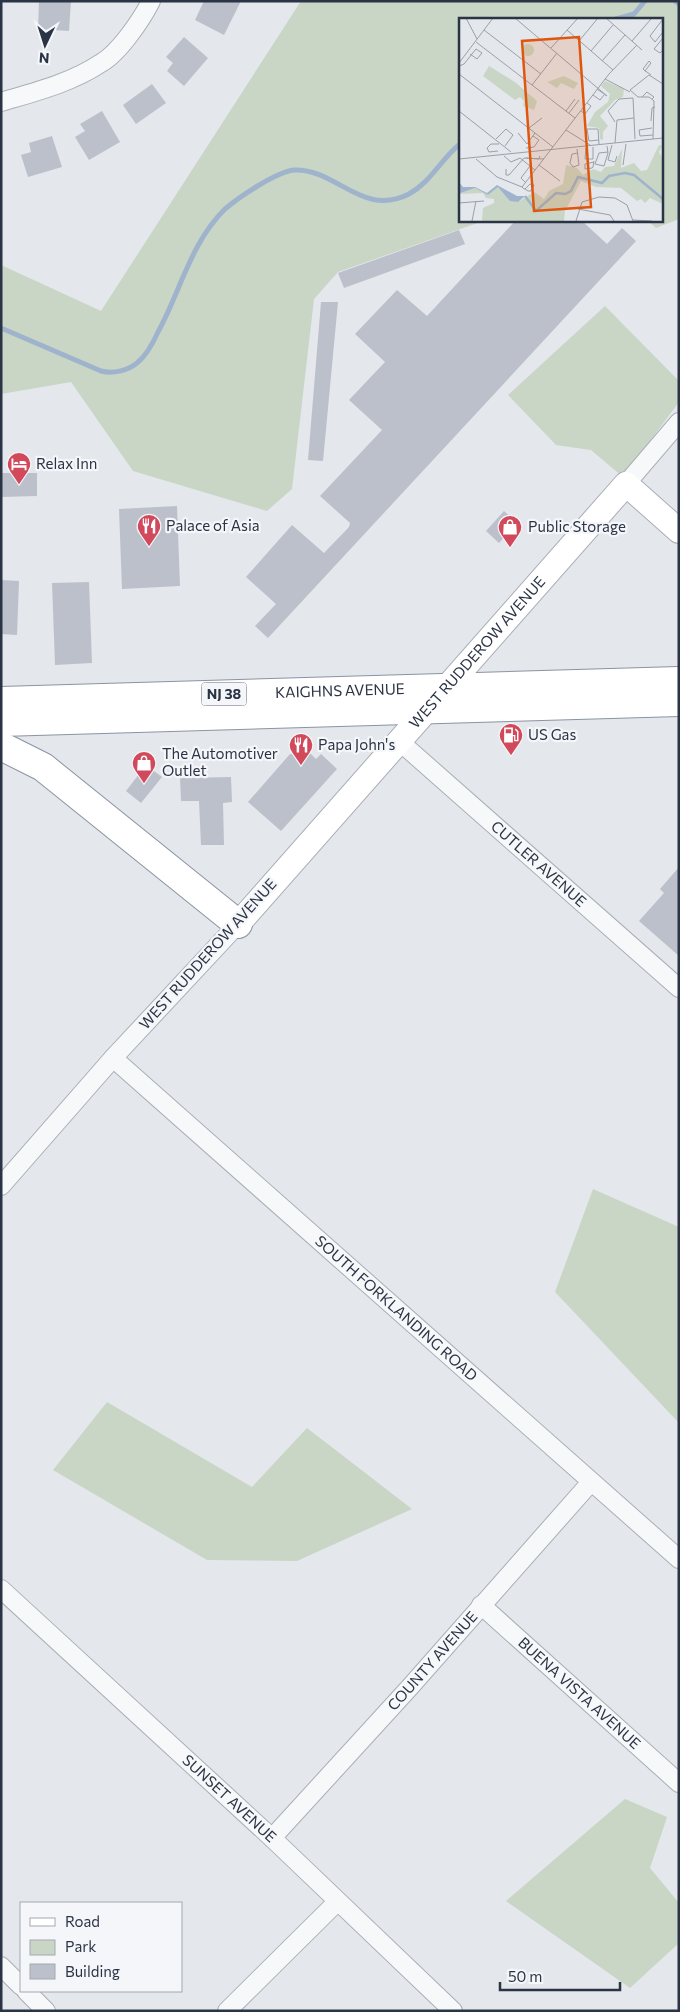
<svg xmlns="http://www.w3.org/2000/svg" width="680" height="2012" viewBox="0 0 680 2012" font-family="Commissioner,sans-serif">
<style>
.green{fill:#c9d6c5}
.lines{fill:none;stroke-linecap:round;stroke-linejoin:round}
.stream{stroke:#9fb4cc;stroke-width:5}
.building{fill:#bbc0ca}
.street-casing{stroke:#a9aeb7;stroke-width:20}
.secondary-casing{stroke:#a9aeb7;stroke-width:26}
.highway-casing{stroke:#8b94a3;stroke-width:30}
.street{stroke:#f7f8fa;stroke-width:18}
.secondary{stroke:#fff;stroke-width:24}
.highway{stroke:#fff;stroke-width:28}
.labels{text-anchor:middle;stroke-width:4.5;stroke-linejoin:round;paint-order:stroke}
.shield{fill:#f4f6f9;stroke:#676e7b;stroke-width:1}
.shield-label{font-size:14px;font-weight:bold;fill:#2b3445}
.poi-label{font-size:15px;fill:#2b3445;stroke:#f4f6f9;text-anchor:start}
.street-label{font-size:15px;fill:#2b3445;stroke:#f4f6f9}
.inset-river{fill:none;stroke:#9fb4cc;stroke-width:2.5}
.inset-road{fill:none;stroke:#9a9fa9;stroke-width:1}
.view{fill:#df570f;fill-opacity:0.15;stroke:#df570f;stroke-width:2.5}
.inset-edge{fill:none;stroke:#2b3445;stroke-width:2.5}
</style>
<rect width="100%" height="100%" fill="#e4e7ec"/>
<path class="green" d="M301,1H679V219L656,228L647,220H661V19H460V220H486L338,272L314,299L292,489L267,511L133,471L71,382L1,394V265L101,311Z
M605,306L679,381V402L623,477L591,450L556,445L508,395Z
M593,1189L679,1227V1423L555,1292Z
M107,1402L252,1487L307,1428L412,1509L297,1561L207,1560L53,1470Z
M625,1799L667,1817L650,1868L679,1903V1943L630,1988L506,1901Z"/>
<g class="lines">
<path class="stream" d="M675,1L679,4
M616,19L634,14L645,1
M1,328L101,371C113,374 127,371 137,363C146,356 153,343 158,332C180,292 191,242 225,209C239,197 276,172 294,170C336,168 362,218 409,194C431,182 441,159 460,144"/>
</g>
<path class="building" d="M39,1H71L69,31L38,29Z
M204,1H241L224,35L195,20Z
M184,37L208,58L184,86L167,71L173,63L166,57Z
M152,84L166,103L136,124L123,105Z
M102,111L120,142L89,160L75,137L85,131L80,124Z
M52,136L62,167L28,177L21,155L31,152L29,143Z
M516,220H581L607,244L622,228L636,241L268,638L255,626L276,604L246,577L292,525L324,553L349,527L350,523L320,496L382,430L349,400L385,362L355,334L397,290L427,316Z
M459,230L465,244L344,288L338,273Z
M321,302H338L323,461L308,460Z
M1,473H37V496L1,497Z
M177,506L180,586L122,589L119,509Z
M504,511L517,523L499,543L486,531Z
M1,580L19,581L17,635L1,634Z
M89,582L92,663L55,665L52,583Z
M290,754H311L316,759L321,754L337,769L281,831L248,802Z
M146,765L162,777L141,803L126,791Z
M231,777L232,802L223,803L224,845H201L199,801H181L180,778Z
M679,867V956L639,921L664,893L660,889Z"/>
<g class="lines">
<g class="street-casing">
<g id="street">
<path d="M1,102C35,92 71,83 101,63C119,53 142,19 151,1"/>
<path d="M626,484L679,422"/>
<path id="s1" d="M399,741L679,988"/>
<path id="s2" d="M113,1058L679,1559"/>
<path d="M1,1186L113,1058L238,924"/>
<path id="s3" d="M1,1589L272,1838L453,2011"/>
<path id="s4" d="M481,1605L679,1783"/>
<path id="s5" d="M272,1838L410,1687L591,1482"/>
<path d="M1,1966L21,1986"/>
<path d="M26,1991L46,2011"/>
<path d="M227,2011L337,1902"/>
</g>
</g>
<g class="secondary-casing">
<g id="secondary">
<path id="s6" d="M238,924L626,484L679,531"/>
</g>
</g>
<g class="highway-casing">
<g id="highway">
<path id="s7" d="M1,701L679,681"/>
<path d="M1,722L679,702"/>
<path d="M1,746L43,767L238,924"/>
</g>
</g>
<use href="#street" class="street"/>
<use href="#secondary" class="secondary"/>
<use href="#highway" class="highway"/>
</g>
<defs>
<g id="hotel-pin" transform="scale(1.25)"><path d="M0 17L-7.5 6A9.5 9.5 0 1 1 7.5 6Z" fill="#d1495b" stroke="#f4f6f9"/><path d="M-6-4.5h1.5V1H6V5H4.5V3h-9V5H-6ZM-4 0a1.8 1.8 0 1 1 3.6 0ZM.5 0V-2.5h3Q6-2.5 6 0Z" fill="#fff"/></g>
<g id="restaurant-pin" transform="scale(1.25)"><path d="M0 17L-7.5 6A9.5 9.5 0 1 1 7.5 6Z" fill="#d1495b" stroke="#f4f6f9"/><path d="M-5-6h1v4h1v-4h1v4h1v-4h1v5L-1.5 .5V6h-2V.5L-5-1ZM5-6V6H3V1.5H1.5Q1.5-4 5-6Z" fill="#fff"/></g>
<g id="shop-pin" transform="scale(1.25)"><path d="M0 17L-7.5 6A9.5 9.5 0 1 1 7.5 6Z" fill="#d1495b" stroke="#f4f6f9"/><path d="M-5-2.5h2.3a2.7 3.5 0 0 1 5.4 0H5L5.5 6h-11ZM-1.5-2.5h3a1.5 2.3 0 0 0-3 0Z" fill="#fff"/></g>
<g id="fuel-pin" transform="scale(1.25)"><path d="M0 17L-7.5 6A9.5 9.5 0 1 1 7.5 6Z" fill="#d1495b" stroke="#f4f6f9"/><path d="M-5.5-6h7V0h2V4h1.3V-2.5L3-4.5l.8-.8L6-3V5H2.5V1h-1V6h-7ZM-4.2-4.7v3.2H.2V-4.7Z" fill="#fff"/></g>
</defs>
<g fill-rule="evenodd">
<use href="#hotel-pin" x="19" y="464"/>
<use href="#restaurant-pin" x="149" y="526"/>
<use href="#shop-pin" x="510" y="527"/>
<use href="#fuel-pin" x="511" y="735"/>
<use href="#restaurant-pin" x="301" y="745"/>
<use href="#shop-pin" x="144" y="763"/>
</g>
<g class="labels">
<rect class="shield" x="201.5" y="682.5" width="45" height="23" rx="4"/>
<g class="shield-label">
<text x="224" y="699">NJ 38</text>
</g>
<g class="poi-label">
<text x="36" y="469">Relax Inn</text>
<text x="166" y="531">Palace of Asia</text>
<text x="528" y="532">Public Storage</text>
<text x="528" y="740">US Gas</text>
<text x="318" y="750">Papa John's</text>
<text x="162" y="759">The Automotiver<tspan x="162" dy="17">Outlet</tspan></text>
</g>
<g class="street-label">
<text dy="5" stroke="none"><textPath href="#s6" startOffset="362">WEST RUDDEROW AVENUE</textPath></text>
<text dy="5" stroke="none"><textPath href="#s7" startOffset="339">KAIGHNS AVENUE</textPath></text>
<text dy="5" stroke="none"><textPath href="#s1" startOffset="186">CUTLER AVENUE</textPath></text>
<text transform="translate(208 954) rotate(-48)" y="5">WEST RUDDEROW AVENUE</text>
<text dy="5" stroke="none"><textPath href="#s2" startOffset="378">SOUTH FORKLANDING ROAD</textPath></text>
<text dy="5" stroke="none"><textPath href="#s5" startOffset="239">COUNTY AVENUE</textPath></text>
<text dy="5" stroke="none"><textPath href="#s4" startOffset="132">BUENA VISTA AVENUE</textPath></text>
<text dy="5" stroke="none"><textPath href="#s3" startOffset="310">SUNSET AVENUE</textPath></text>
</g>
</g>
<g transform="translate(459 18)">
<rect width="204" height="204" fill="#e4e7ec"/>
<path d="M63 32a6 6 0 1 1 12 0a6 6 0 1 1-12 0ZM30,48L56,64L78,83L75,92L64,88L65,83L61,79L56,82L24,58ZM105,58L119,65L115,71L102,65L98,70L88,64ZM146,63L165,71L164,79L156,82L141,98L149,108L144,114V122L141,121L140,110L128,108L136,94L149,84L151,76L142,68ZM200,127L203,128L200,134L204,141V186L191,180L186,185L182,181L178,183L162,170L137,169L122,163L106,193L105,203H23L24,190L35,185V181L27,180L24,175L0,176V174L16,170L29,177L39,169L59,184L75,174L85,181L90,173L104,166L107,147L118,150L124,157L134,151L142,154L146,149L155,148L163,131L162,150L175,145L182,153L188,152Z" fill="#c9d6c5"/>
<path d="M0,164L4,169H16L28,175L38,167L58,178H66L59,184L51,183L39,169L29,177L16,170L1,175Z" fill="#9fb4cc"/>
<path class="inset-river" d="M66,178L77,193L97,175L106,176L112,173L119,159L143,165L150,158L166,155L175,157L204,181"/>
<path class="inset-road" d="M7,0L18,21M56,0L148,78L138,71M147,0L183,32M204,1L191,18L196,24L204,14M25,12L82,56M108,12L154,52M204,20L195,31L201,35L204,32M120,23L139,0M173,23L192,1M17,24L116,100M92,30L119,0M132,33L154,7M11,36L18,41L23,35M143,43L166,17M0,45L34,0M0,48L5,46L17,31L23,35M186,53L192,45L190,43L184,51L186,53L188,54L192,57M0,56L94,129M146,61L171,74M73,67L98,35M134,77L141,82L145,77M183,79L188,74L195,79L193,81M0,93L52,134M107,93L116,81M122,93L126,96L132,88L128,85M110,95L120,82M192,103L193,90L196,89M156,104L149,93L160,81L174,80L175,100M70,110L83,100M193,110L180,112L181,118L194,117M107,112L131,127M59,115L68,126L76,115M37,121L47,111L54,117L46,128M194,121L195,83L190,79H179L171,72L190,57L204,66M140,122L130,123L128,111H139L140,126M156,125L158,102L175,100L176,121M153,127L149,142L156,144L158,138M148,128L149,135L145,148L136,146L140,135L149,134M67,130L75,129L80,122L74,118M127,130L126,141H134V129M118,131L120,147L114,149L111,145L113,136L119,135M39,133L30,134L28,130L32,126H40M45,138L52,144L61,140L76,152M67,140L80,141L81,138M0,141L204,120M17,141L38,159L63,169L150,56L178,27M135,144L126,146V151L133,150L134,149L135,143M80,147L101,163M164,147L167,126M47,151V157H50L65,140L85,141M67,165L62,160L71,148M63,169L65,171H66L69,173H72L75,167L71,166L66,171M0,185L25,183M119,191L151,197L155,203M174,202L193,203M13,203L17,183M117,203L123,184L140,179L156,180L168,187L174,203"/>
<path class="view" d="M120,19L132,189L75,193L63,23Z"/>
<rect width="204" height="204" class="inset-edge"/>
</g>
<rect width="680" height="2012" fill="none" stroke="#2b3445" stroke-width="5"/>
<rect x="20" y="1902" width="162" height="90" fill="#f4f6f9" stroke="#a4a8b1"/>
<rect x="30" y="1918" width="25" height="8" fill="#ffffff" stroke="#a4a8b1"/>
<text x="65" y="1927" font-size="15" fill="#2b3445">Road</text>
<rect x="30" y="1940" width="25" height="15" fill="#c9d6c5" stroke="#a4a8b1"/>
<text x="65" y="1952" font-size="15" fill="#2b3445">Park</text>
<rect x="30" y="1964" width="25" height="15" fill="#bbc0ca" stroke="#a4a8b1"/>
<text x="65" y="1977" font-size="15" fill="#2b3445">Building</text>
<g transform="translate(45 45) rotate(184)" stroke="#f4f6f9" stroke-width="4" paint-order="stroke">
<path d="M0-4L9 19L0 12L-9 19Z" fill="#2b3445"/>
<text y="-8" font-size="14" font-weight="bold" text-anchor="middle" fill="#2b3445">N</text>
</g>
<path d="M500 1982v8h120v-8" fill="none" stroke="#2b3445" stroke-width="2.5"/>
<text x="508" y="1982" font-size="15" fill="#2b3445" stroke="#f4f6f9" stroke-width="4" paint-order="stroke">50 m</text>
</svg>
